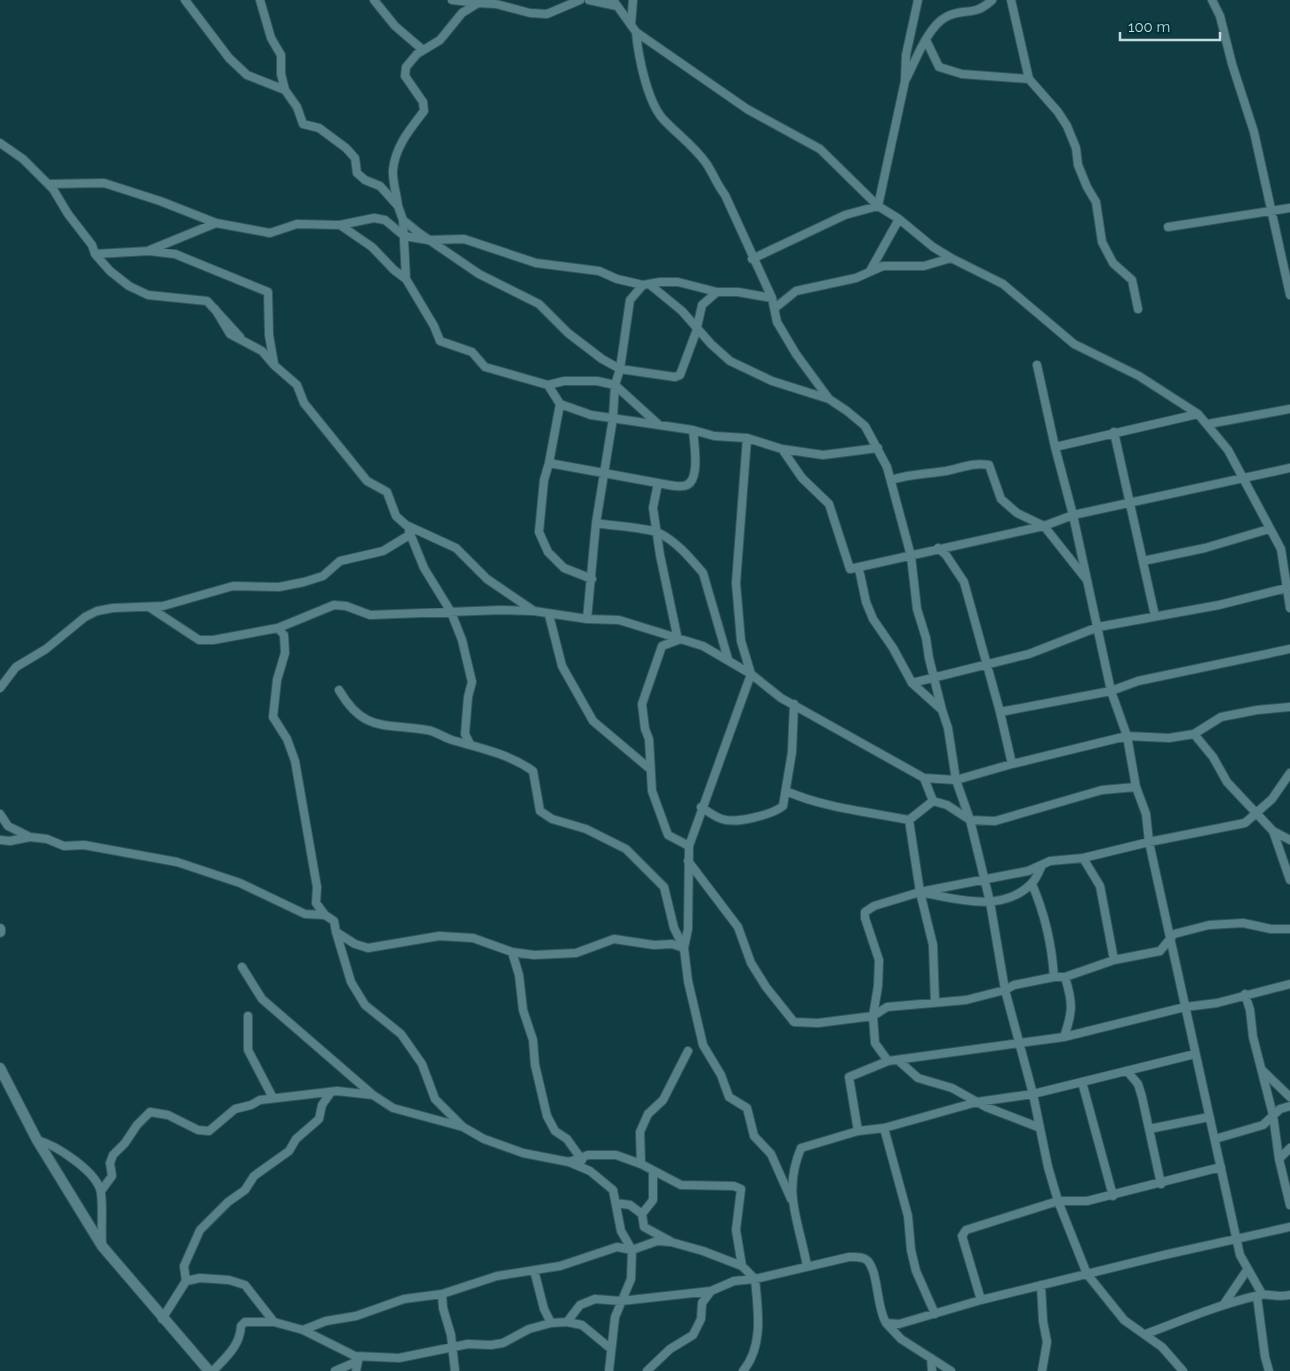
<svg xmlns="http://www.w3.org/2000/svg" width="1290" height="1371" viewBox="0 0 1290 1371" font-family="Raleway,sans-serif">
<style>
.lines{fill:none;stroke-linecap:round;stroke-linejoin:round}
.minor-casing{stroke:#38565b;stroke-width:10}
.secondary-casing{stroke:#38565b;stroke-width:12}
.minor{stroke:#578189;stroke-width:8}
.secondary{stroke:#578189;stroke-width:10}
</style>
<rect width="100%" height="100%" fill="#103c43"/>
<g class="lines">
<g class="minor-casing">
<path id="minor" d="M185,0L229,58L247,75L285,90
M260,0L271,38L281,55V74L285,90L297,107L303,124L319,128L346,148L355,158L357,173L365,180L380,186L398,206L403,220L406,279
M374,0L395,26L423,50
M452,0L478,3
M589,0L617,6
M613,0L636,32L747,109L820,149L878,206L899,219L933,247L951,258L1003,284L1074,344L1139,376L1198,414L1055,447L1073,515L1111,691L1138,681L1290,649
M1011,0L1029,79L1058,112L1067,126L1076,148L1078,165L1087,187L1096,202L1102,242L1113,263L1132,280L1138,309
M1212,0L1220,16L1232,64L1254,132L1290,295
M631,25L633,0
M636,32C638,55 647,101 663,119C677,134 694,146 706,163C713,173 717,185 725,195L772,298L777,322L796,354L829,399L847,411L865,426L887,467L911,556L917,609L926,638L929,658L942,710
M926,40L939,67L962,74L1029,79
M906,79C915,62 928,26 946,17C964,7 973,18 992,0
M0,143L23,159L53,189L68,214L92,245L95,254L110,271L129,286L148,295L207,301L240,337
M49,184L104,183L160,201L216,223L270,233L297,224L340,225L374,218L385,220L404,236L428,240L464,239L536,263L599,271L617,279L643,285
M398,206C397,195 392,181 393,170C395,147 410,129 424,111L423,102L405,76L406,67L417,54L440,40L462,13L478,3L496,4L530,13L547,14L580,0
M403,220L419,233L479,274L539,304L568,333L602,359L620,369L675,377L680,375L696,332L702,305L717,292
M340,225L372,247L394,270L406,279L434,326L440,341L472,352L485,367L548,385L560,404L591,415L693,430L714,436L747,438L782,449L823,455L878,448
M1168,227L1290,208
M150,250L216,223
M95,254L149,251L175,254L268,292L269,335L274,364
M752,259L845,215L878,206L905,81L906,55L918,0
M870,271L899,219
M649,284L682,311L711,344L730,361L772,381L829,399
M775,308L796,291L856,278L883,266H924L951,258
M215,309L230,334L262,351L274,365L297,385L304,403L367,481L387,492L396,516L406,525L456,548L487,579L534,611
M1037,365L1055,447
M548,385L564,381H597L615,385L659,425
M560,404L549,463L658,483L653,508L660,555L678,640L662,646L642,704L645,729L649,739L652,791L668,835L689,846L688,929L684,948L688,981L703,1045L721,1075L729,1097L747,1108L754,1136L771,1154L791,1199
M1198,414L1228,450L1281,549L1290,608
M1208,424L1290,409
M1114,432L1155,616
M782,449L802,478L829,504L850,569L1044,526L1073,515L1290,468
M549,463L544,480L539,532L548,552L564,568L592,579
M891,480C909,474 927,474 946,471C961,468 974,462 989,465L1001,499L1017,513L1044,526L1086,579
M658,483C665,484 674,487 682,486C702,486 694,444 693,430
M596,523C612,526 645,527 659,533C677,542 690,558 703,573L728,659
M409,531L424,568L451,612L462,640L472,682L468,697L465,734L470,744
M938,548L946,555L964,582L1000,712L1111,691L1127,736L1136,787L1146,814L1149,842L1240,1255L1262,1294
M1143,561L1205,548L1269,529
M859,569L866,602L873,619L893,648L912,683L942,710L948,728L956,780L970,820L990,902L1005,990L1033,1094L1048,1167L1058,1201L1087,1274L1124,1320L1162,1347L1183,1371
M149,607L199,640H213L278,628L334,605L346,606L370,615L501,610L534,611L587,619L619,620L703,646L751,674L781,698L924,778L956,780L1012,764L1127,736L1169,738L1194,734L1221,717L1257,710L1290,707
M549,615L562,666L593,721L650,769
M587,619L596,523L613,418L615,385L620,369L630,300L643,285L660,282H678L717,292H738L772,298
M278,628L284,635L285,653L277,680L273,717L287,739L295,761L317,887L316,903L325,915
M912,683L1029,654L1098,627L1219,605L1290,587
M0,688L16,667L46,649L85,617L97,611L113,608L163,606L233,586L279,587L304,582L323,576L340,561L383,551L411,534
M339,690C364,733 385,723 427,730C435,731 443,737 452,740C480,748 509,754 533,771L540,811L552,819L586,829L626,849L664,887L674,928L684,948
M1000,712L1012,764
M1194,734L1213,757L1227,782L1273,831L1290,880
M1290,773L1272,799L1245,823L1149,842L1083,858L1050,861L1028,871L920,892L874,906L865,912V918L879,960L878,986L873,1016L875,1043L888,1061L1064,1037L1185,1007L1217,1003L1290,984
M924,778L933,801L947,805L970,820L995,821L1102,790L1136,787
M786,791C824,808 869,812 909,820L933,801
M701,807C707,811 715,817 722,819C735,824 772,815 783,806L792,752L794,704
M0,814L8,826L30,837
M909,820L920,892C955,899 1001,913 1030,885C1036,880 1039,872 1042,865
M1273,831L1290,840
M0,840L10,841L30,837L47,839L64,846L84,845L177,862L240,883L305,914L325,915L334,921L336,932L355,944L368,948L439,936L473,938L512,952L534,955L576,953L614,939L654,945L672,944L684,948
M689,846L751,674L741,641L736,583L747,438
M1083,858L1100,886L1114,960
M688,861L738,927L751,963L766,987L794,1022L818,1023L873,1016L887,1007L966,1000L1005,990L1014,985L1054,977H1065L1114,960L1160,951L1174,934L1209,925L1243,923L1271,929H1290
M1032,884C1044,912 1052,946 1054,977
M920,892L933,945L935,1002
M336,932L351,982L365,1005L401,1034L422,1064L435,1099L462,1126
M512,952L519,975L523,1010L533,1040L535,1065L547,1116L555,1131L567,1139L582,1160
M242,967L262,999L373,1095L393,1108L463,1127L484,1139L523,1153L569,1162L588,1155H616L641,1164L681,1185L734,1186L741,1189L736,1230L742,1266L755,1279C758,1310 764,1346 743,1371
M1245,994L1250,1010L1253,1037L1273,1115L1279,1159L1290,1205
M248,1016V1050L273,1098
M1064,1037C1073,1011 1073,1003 1065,977
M899,1061L918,1078L952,1088L986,1107L1038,1127
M1262,1070L1290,1097
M1127,1071L1138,1084L1142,1097L1161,1184
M1082,1082L1113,1196
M884,1128L977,1102L1033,1094L1195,1054
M1149,1129L1209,1117
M858,1131L849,1077L888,1061
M1215,1139L1263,1125L1280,1109L1290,1106
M37,1140C56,1145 98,1172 101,1193C103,1210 101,1228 102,1244
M1279,1159L1290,1148
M569,1162L590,1171L613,1190L621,1231L632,1250L631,1279L615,1317L609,1371
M641,1164L640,1132L648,1114L663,1100L688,1051
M653,1171V1200L642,1214L644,1227L670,1241
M101,1191L112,1176L110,1163L113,1155L125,1143L137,1125L150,1112L168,1115L198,1130L209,1131L235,1109L251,1105L260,1100L337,1091L373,1095
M616,1203L630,1205L642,1214
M807,1266C799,1221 782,1193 801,1148L858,1131L884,1128L908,1216L911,1250L916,1271L935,1314
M534,1270L544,1309L551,1323
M186,1281L184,1266L200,1230L228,1202L245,1190L254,1176L289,1151L296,1139L319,1119L322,1105L331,1092
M1041,1285L1043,1321L1047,1342L1042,1371
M442,1294L443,1308L451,1335L455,1371
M1257,1296L1265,1357L1269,1371
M981,1300L962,1236L966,1230L1058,1201H1087L1221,1167
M1224,1304L1247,1270
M162,1319L186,1281L200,1278L229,1280L245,1285L274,1322L303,1330L355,1356L358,1361L356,1371
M567,1322L580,1305L595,1299L621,1301L711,1291
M886,1323L901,1339L951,1371
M303,1330L326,1321L356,1316L404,1299L442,1294L497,1276L560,1266L617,1247L632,1250L657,1241L671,1242L703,1251L742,1266
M1146,1334C1183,1320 1220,1304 1260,1295C1268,1293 1278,1298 1290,1295
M355,1356L399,1358L468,1344L491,1345L503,1343L529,1329L551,1323L567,1322L582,1325L611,1349
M931,1358L932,1371
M213,1371C226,1357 240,1346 241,1326L245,1322H274
M335,1371L358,1361
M647,1371L670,1349L693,1335L701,1319L702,1303L711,1291L734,1281L755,1279L849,1257C856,1257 863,1256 868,1261C879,1275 876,1306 886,1323L899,1324L981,1300L1164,1255L1290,1227"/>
</g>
<g class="secondary-casing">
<path id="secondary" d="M0,929V932
M0,1068L37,1140L102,1246L209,1371"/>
</g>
<use href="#minor" class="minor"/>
<use href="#secondary" class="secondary"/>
</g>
<path d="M1120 32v8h100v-8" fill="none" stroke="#c6dbdf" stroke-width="2.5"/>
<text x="1128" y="32" font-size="15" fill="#c6dbdf" stroke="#033238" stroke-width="4" paint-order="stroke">100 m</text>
</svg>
